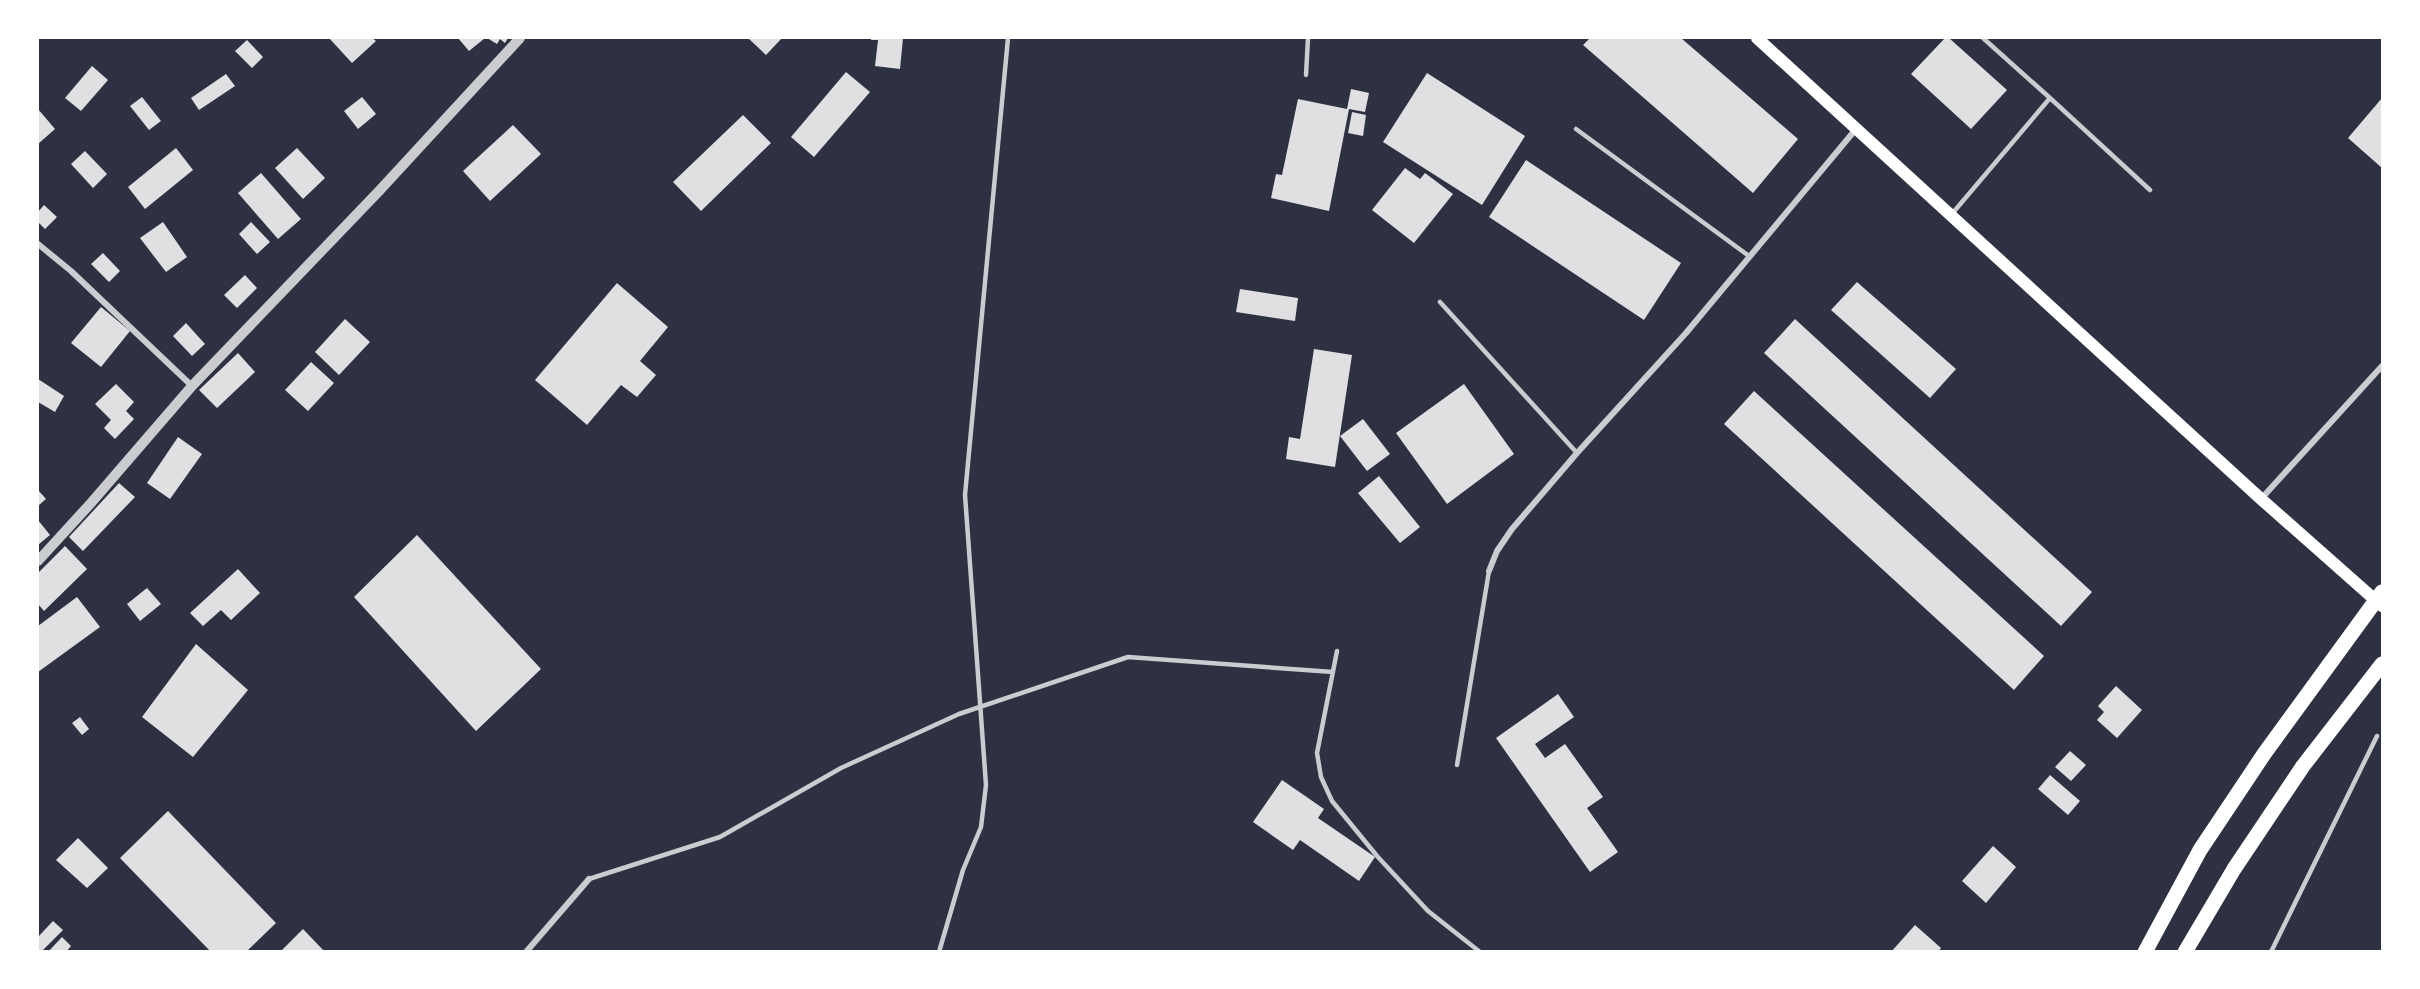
<svg xmlns="http://www.w3.org/2000/svg" width="2420" height="989" viewBox="0 0 2420 989" font-family="'Space Grotesk',sans-serif">
<style>
.building{fill:#e0e0e3}
.lines{fill:none;stroke-linecap:round;stroke-linejoin:round}
.service{stroke:#caccd0;stroke-width:4.5}
.minor{stroke:#caccd0;stroke-width:6}
.tertiary{stroke:#caccd0;stroke-width:10}
.secondary{stroke:#fff;stroke-width:12}
.primary{stroke:#fff;stroke-width:15}
</style>
<rect width="100%" height="100%" fill="#2d3142"/>
<path class="building" d="M329,38H372L376,41L352,63Z
M458,38H485L469,51Z
M487,38H508L505,43L500,39L497,44Z
M748,38H782L766,55Z
M871,38H903L900,69L875,66L878,40H871Z
M1590,38H1681L1798,139L1753,193L1583,45Z
M1945,38H1949L2007,90L1971,129L1911,74Z
M247,40L263,57L252,68L235,51Z
M92,66L108,80L81,111L65,98Z
M846,72L870,92L814,157L791,137Z
M1427,73L1525,136L1482,205L1383,142Z
M226,74L235,86L199,110L191,98Z
M1351,89L1369,93L1365,112L1349,109L1329,211L1271,198L1276,174L1282,175L1298,99L1347,109Z
M142,97L161,121L149,130L130,106Z
M362,97L376,114L358,129L344,111Z
M2382,98V168L2348,138Z
M38,109L55,129L38,144Z
M1352,112L1366,115L1363,136L1348,133Z
M743,115L771,143L701,211L673,182Z
M513,125L541,154L490,201L463,171Z
M176,148L193,170L145,209L128,187Z
M297,148L325,178L303,199L275,168Z
M85,151L107,174L93,188L71,164Z
M1526,160L1681,263L1644,320L1489,217Z
M1405,168L1420,179L1425,173L1453,194L1414,243L1372,210Z
M261,173L301,219L278,239L238,193Z
M44,205L57,217L45,229L38,222V212Z
M163,222L187,257L166,272L140,238Z
M251,222L270,242L257,254L239,234Z
M103,253L120,271L109,282L91,264Z
M245,275L257,288L237,308L224,295Z
M1857,282L1956,369L1930,398L1831,310Z
M617,283L668,327L640,361L656,375L637,397L621,385L587,425L535,380Z
M1240,289L1298,298L1295,321L1236,312Z
M101,307L130,331L101,367L71,343Z
M345,319L370,342L339,375L315,352Z
M1795,319L2092,592L2061,626L1764,353Z
M186,323L205,344L192,356L173,336Z
M1314,349L1352,355L1335,467L1286,459L1289,437L1300,439Z
M238,353L255,372L217,408L199,390Z
M311,362L334,383L308,411L285,390Z
M38,379L64,396L55,412L38,402Z
M116,384L134,402L126,411L134,419L115,439L104,428L111,420L95,404Z
M1464,384L1514,454L1447,504L1396,433Z
M1754,391L2044,656L2014,690L1724,424Z
M1363,419L1390,454L1367,471L1340,436Z
M178,437L202,454L170,499L147,483Z
M1379,476L1420,527L1400,543L1358,493Z
M119,483L135,497L83,551L69,537Z
M38,490L46,499L38,506Z
M38,520L50,535L38,545Z
M417,535L541,669L476,731L354,597Z
M65,546L87,569L44,611L38,604V573Z
M238,569L260,593L231,620L221,610L203,626L190,613Z
M147,588L161,604L140,621L127,604Z
M77,597L100,627L38,672V626Z
M196,644L248,690L193,757L142,717Z
M2116,686L2142,710L2117,738L2097,720L2104,712L2098,706Z
M1558,694L1574,717L1535,744L1545,758L1565,744L1603,797L1587,808L1618,852L1590,872L1496,738Z
M80,717L89,729L82,735L72,723Z
M2070,751L2086,765L2071,781L2055,767Z
M2050,775L2080,801L2068,815L2038,789Z
M1282,780L1324,809L1318,818L1375,857L1359,881L1300,840L1293,850L1253,822Z
M168,811L276,923L246,952H211L120,858Z
M78,838L108,868L87,888L56,860Z
M1993,846L2016,867L1986,903L1962,881Z
M53,921L63,930L41,952H38V937Z
M1915,925L1941,948L1938,952H1891Z
M303,929L325,952H280Z
M62,937L71,946L66,952H48Z"/>
<g class="lines">
<path class="service" d="M1306,75L1308,38
M2050,98L2150,190
M1576,129L1749,256
M1951,215L2050,98L1983,38
M1440,302L1577,453
M1337,651L1317,753L1321,777L1332,801L1377,856L1428,911L1480,952
M1457,765L1489,571
M589,879L720,837L841,768L959,714L1128,657L1333,672
M939,952L963,870L981,827L986,785L965,495L1008,38
M2271,952L2377,736"/>
<path class="minor" d="M38,244L71,271L192,386
M2261,499L2382,366
M1489,571L1497,551L1512,529L1577,453L1686,333L1856,129
M526,952L589,879"/>
<path class="tertiary" d="M38,561L91,503L192,386L380,190L520,38"/>
<path class="secondary" d="M1757,38L2261,499L2382,606"/>
<path class="primary" d="M2145,952L2200,850L2264,754L2382,592
M2185,952L2234,869L2303,766L2382,664"/>
</g>
<rect width="2420" height="989" fill="none" stroke="#ffffff" stroke-width="78"/>
</svg>
